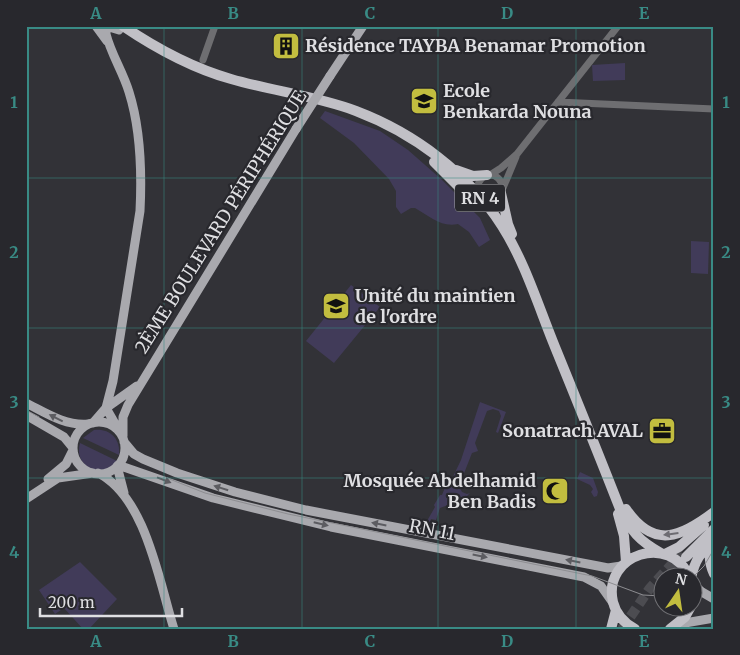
<svg xmlns="http://www.w3.org/2000/svg" width="740" height="655" viewBox="0 0 740 655" font-family="Merriweather,serif">
<style>
.green{fill:#413b59}
.lines{fill:none;stroke-linecap:round;stroke-linejoin:round}
.highway-tunnel{stroke:#4c4c51;stroke-width:10;stroke-dasharray:10 5;stroke-linecap:butt}
.minor{stroke:#6e6e71;stroke-width:7}
.major{stroke:#a9a9ae;stroke-width:9}
.highway{stroke:#c1c0c6;stroke-width:10}
.tram{stroke:#8d8d91;stroke-width:1}
.major-bridge{stroke:#a9a9ae;stroke-width:9}
.oneway{fill:#5c5c61}
.oneway2{fill:#6d6c72}
.grid{fill:none;stroke:#398b85;stroke-width:1;stroke-opacity:0.55}
.labels{text-anchor:middle;stroke-width:4.5;stroke-linejoin:round;paint-order:stroke}
.shield{fill:#28282d;stroke:#a8a8ac;stroke-width:1}
.shield-label{font-size:16px;font-weight:bold;fill:#dfdfe2}
.poi-label{font-size:18px;font-weight:bold;fill:#dfdfe2;stroke:#28282d;text-anchor:start}
.street-label{font-size:18px;fill:#dfdfe2;stroke:#28282d}
.neatline{fill:none;stroke:#398b85;stroke-width:2}
.grid-label{font-size:16px;text-anchor:middle;font-weight:bold;fill:#398b85}
</style>
<rect width="100%" height="100%" fill="#323237"/>
<path class="green" d="M625,63V80L593,81L592,65Z
M325,111L380,131L408,150L441,179L480,218L490,240L479,247L469,232L458,224C442,228 429,216 415,208H411L401,214L396,207V191L389,179L354,143L320,118Z
M691,241L709,242L708,274L691,273Z
M351,285L380,307L334,363L306,341Z
M480,402L506,412L498,433L496,432L501,416L499,411L493,409L487,411L475,443L478,451L472,453L459,486L462,492L467,494L470,493L465,498L461,497L448,505L440,508L436,520L431,519L430,522L427,521L435,507L434,505L440,495H442L446,485H449L461,460Z
M94,430C110,428 121,439 119,455L83,438Z
M80,443L113,459L117,461C102,480 73,467 80,443Z
M580,472L593,478L598,492L597,496L594,497L591,492L593,489L590,485L577,479Z
M80,562L117,599L89,629H83L64,608L55,614L39,590Z"/>
<g class="lines">
<path class="highway-tunnel" d="M622,629L650,588L682,553"/>
<path class="minor" d="M203,60L215,26
M558,102L714,109
M478 187a12 12 0 1 1 24 0a12 12 0 1 1-24 0Z
M490,175L501,168L517,154L618,26
M503,188L516,157"/>
<path class="major" d="M96,26L107,41
M119,30L109,27L106,30V34C111,54 123,72 129,92C141,130 142,171 140,211L113,381L106,408L121,434
M330,76L363,26
M26,403C46,413 65,426 88,424
M26,415L64,437L73,448
M73 448a26 26 0 1 1 52 0a26 26 0 1 1-52 0Z
M93,423L106,408L137,386
M123,436V417L128,405L296,129
M124,442L134,454L143,459L177,473L235,492L306,510L598,566L608,568L621,566
M118,465L213,498L278,514L331,527L584,577L601,586L613,603
M117,466L124,493
M98,473C146,497 159,582 174,629
M48,479L66,464L73,450
M26,499L58,478L93,473
M692,583L702,592L714,599
M679,624L714,618"/>
<path class="highway" d="M123,26C157,49 192,68 231,79C272,91 316,96 356,111C414,133 468,173 502,226C525,262 539,308 555,347C577,401 599,455 620,509C632,532 638,540 661,553
M434,162L478,206
M456,170L473,176L487,175
M501,193L508,224L512,234
M626,509C654,550 681,537 714,512
M618,514L624,536L626,562
M712,541C708,553 709,563 714,574
M665,554L679,547L704,525
M686,557L714,529
M691,578C695,559 701,553 714,539
M692,585V600
M611,629L616,610
M635,629C624,623 616,614 613,602C602,554 671,532 690,578
M670,629L685,617L690,608"/>
<path class="tram" d="M26,410L39,417
M167,478L205,493L288,514L592,576L643,595L662,596
M692,578L704,566L714,549"/>
<path class="major-bridge" d="M296,129L330,76"/>
</g>
<defs><path id="oneway-solid" d="M-6-.8H1V-3.2L6.5 0L1 3.2V.8H-6Z" transform="scale(1.25)"/></defs>
<g class="oneway">
<use href="#oneway-solid" transform="translate(56 418) rotate(-153)"/>
<use href="#oneway-solid" transform="translate(164 480) rotate(21)"/>
<use href="#oneway-solid" transform="translate(221 488) rotate(-163)"/>
<use href="#oneway-solid" transform="translate(321 524) rotate(13)"/>
<use href="#oneway-solid" transform="translate(379 524) rotate(-169)"/>
<use href="#oneway-solid" transform="translate(480 556) rotate(11)"/>
<use href="#oneway-solid" transform="translate(573 561) rotate(-169)"/>
</g>
<use class="oneway2" href="#oneway-solid" transform="translate(671 534) rotate(173)"/>
<path class="grid" d="M164,26V629M302,26V629M438,26V629M576,26V629M26,178H714M26,328H714M26,478H714"/>
<defs>
<g id="building-square" transform="scale(1.4375)"><rect x="-9" y="-9" width="18" height="18" rx="4" fill="#c2bd3f" stroke="#28282d"/><path d="M-4-6H4V6H1V3H-1V6H-4ZM-2.5-4.3h1.7v1.8h-1.7ZM.8-4.3h1.7v1.8H.8ZM-2.5-1h1.7V.8h-1.7ZM.8-1h1.7V.8H.8Z" fill="#111"/></g>
<g id="school-square" transform="scale(1.4375)"><rect x="-9" y="-9" width="18" height="18" rx="4" fill="#c2bd3f" stroke="#28282d"/><path d="M0-5L7-2L0 1L-7-2ZM-4 1L0 2.5L4 1V4Q0 6-4 4Z" fill="#111"/></g>
<g id="university-square" transform="scale(1.4375)"><rect x="-9" y="-9" width="18" height="18" rx="4" fill="#c2bd3f" stroke="#28282d"/><path d="M0-5L7-2L0 1L-7-2ZM-4 1L0 2.5L4 1V4Q0 6-4 4Z" fill="#111"/></g>
<g id="office-square" transform="scale(1.4375)"><rect x="-9" y="-9" width="18" height="18" rx="4" fill="#c2bd3f" stroke="#28282d"/><path d="M-6-3h4V-5.5h4V-3h4V5H-6ZM-1-4.5V-3h2v-1.5ZM-6 0V1H6V0Z" fill="#111"/></g>
<g id="mosque-square" transform="scale(1.4375)"><rect x="-9" y="-9" width="18" height="18" rx="4" fill="#c2bd3f" stroke="#28282d"/><path d="M3.5-4.9A6 6 0 1 0 3.5 4.9A5 5 0 1 1 3.5-4.9Z" fill="#111"/></g>
</defs>
<g fill-rule="evenodd">
<use href="#building-square" x="286" y="46"/>
<use href="#school-square" x="424" y="101"/>
<use href="#university-square" x="336" y="306"/>
<use href="#office-square" x="662" y="431"/>
<use href="#mosque-square" x="555" y="491"/>
</g>
<g class="labels">
<rect class="shield" x="455" y="184.5" width="50" height="27" rx="4"/>
<g class="shield-label">
<text x="480" y="204">RN 4</text>
</g>
<g class="poi-label">
<text x="305" y="52">Résidence TAYBA Benamar Promotion</text>
<text x="443" y="97">Ecole<tspan x="443" dy="21">Benkarda Nouna</tspan></text>
<text x="355" y="302">Unité du maintien<tspan x="355" dy="21">de l'ordre</tspan></text>
<text x="643" y="437" text-anchor="end">Sonatrach AVAL</text>
<text x="536" y="487" text-anchor="end">Mosquée Abdelhamid<tspan x="536" dy="21">Ben Badis</tspan></text>
</g>
<g class="street-label">
<text transform="translate(221 222) rotate(-58)" y="6">2ÈME BOULEVARD PÉRIPHÉRIQUE</text>
<text transform="translate(432 530) rotate(11)" y="6">RN 11</text>
</g>
</g>
<rect width="740" height="655" fill="none" stroke="#28282d" stroke-width="55"/>
<g transform="translate(678 592) rotate(13)"><circle r="24" fill="#28282d" stroke="#717175"/>
<path d="M0-4L9 19L0 12L-9 19Z" fill="#c2bd3f"/>
<text y="-8" font-size="14" font-weight="bold" text-anchor="middle" fill="#dfdfe2">N</text>
</g>
<path d="M40 608v8h142v-8" fill="none" stroke="#dfdfe2" stroke-width="2.5"/>
<text x="48" y="608" font-size="15" fill="#dfdfe2" stroke="#28282d" stroke-width="4" paint-order="stroke">200 m</text>
<rect x="28" y="28" width="684" height="600" class="neatline"/>
<g class="grid-label">
<text x="96" y="19">A</text>
<text x="233" y="19">B</text>
<text x="370" y="19">C</text>
<text x="507" y="19">D</text>
<text x="644" y="19">E</text>
<text x="14" y="108">1</text>
<text x="726" y="108">1</text>
<text x="14" y="258">2</text>
<text x="726" y="258">2</text>
<text x="14" y="408">3</text>
<text x="726" y="408">3</text>
<text x="14" y="558">4</text>
<text x="726" y="558">4</text>
<text x="96" y="647">A</text>
<text x="233" y="647">B</text>
<text x="370" y="647">C</text>
<text x="507" y="647">D</text>
<text x="644" y="647">E</text>
</g>
</svg>
